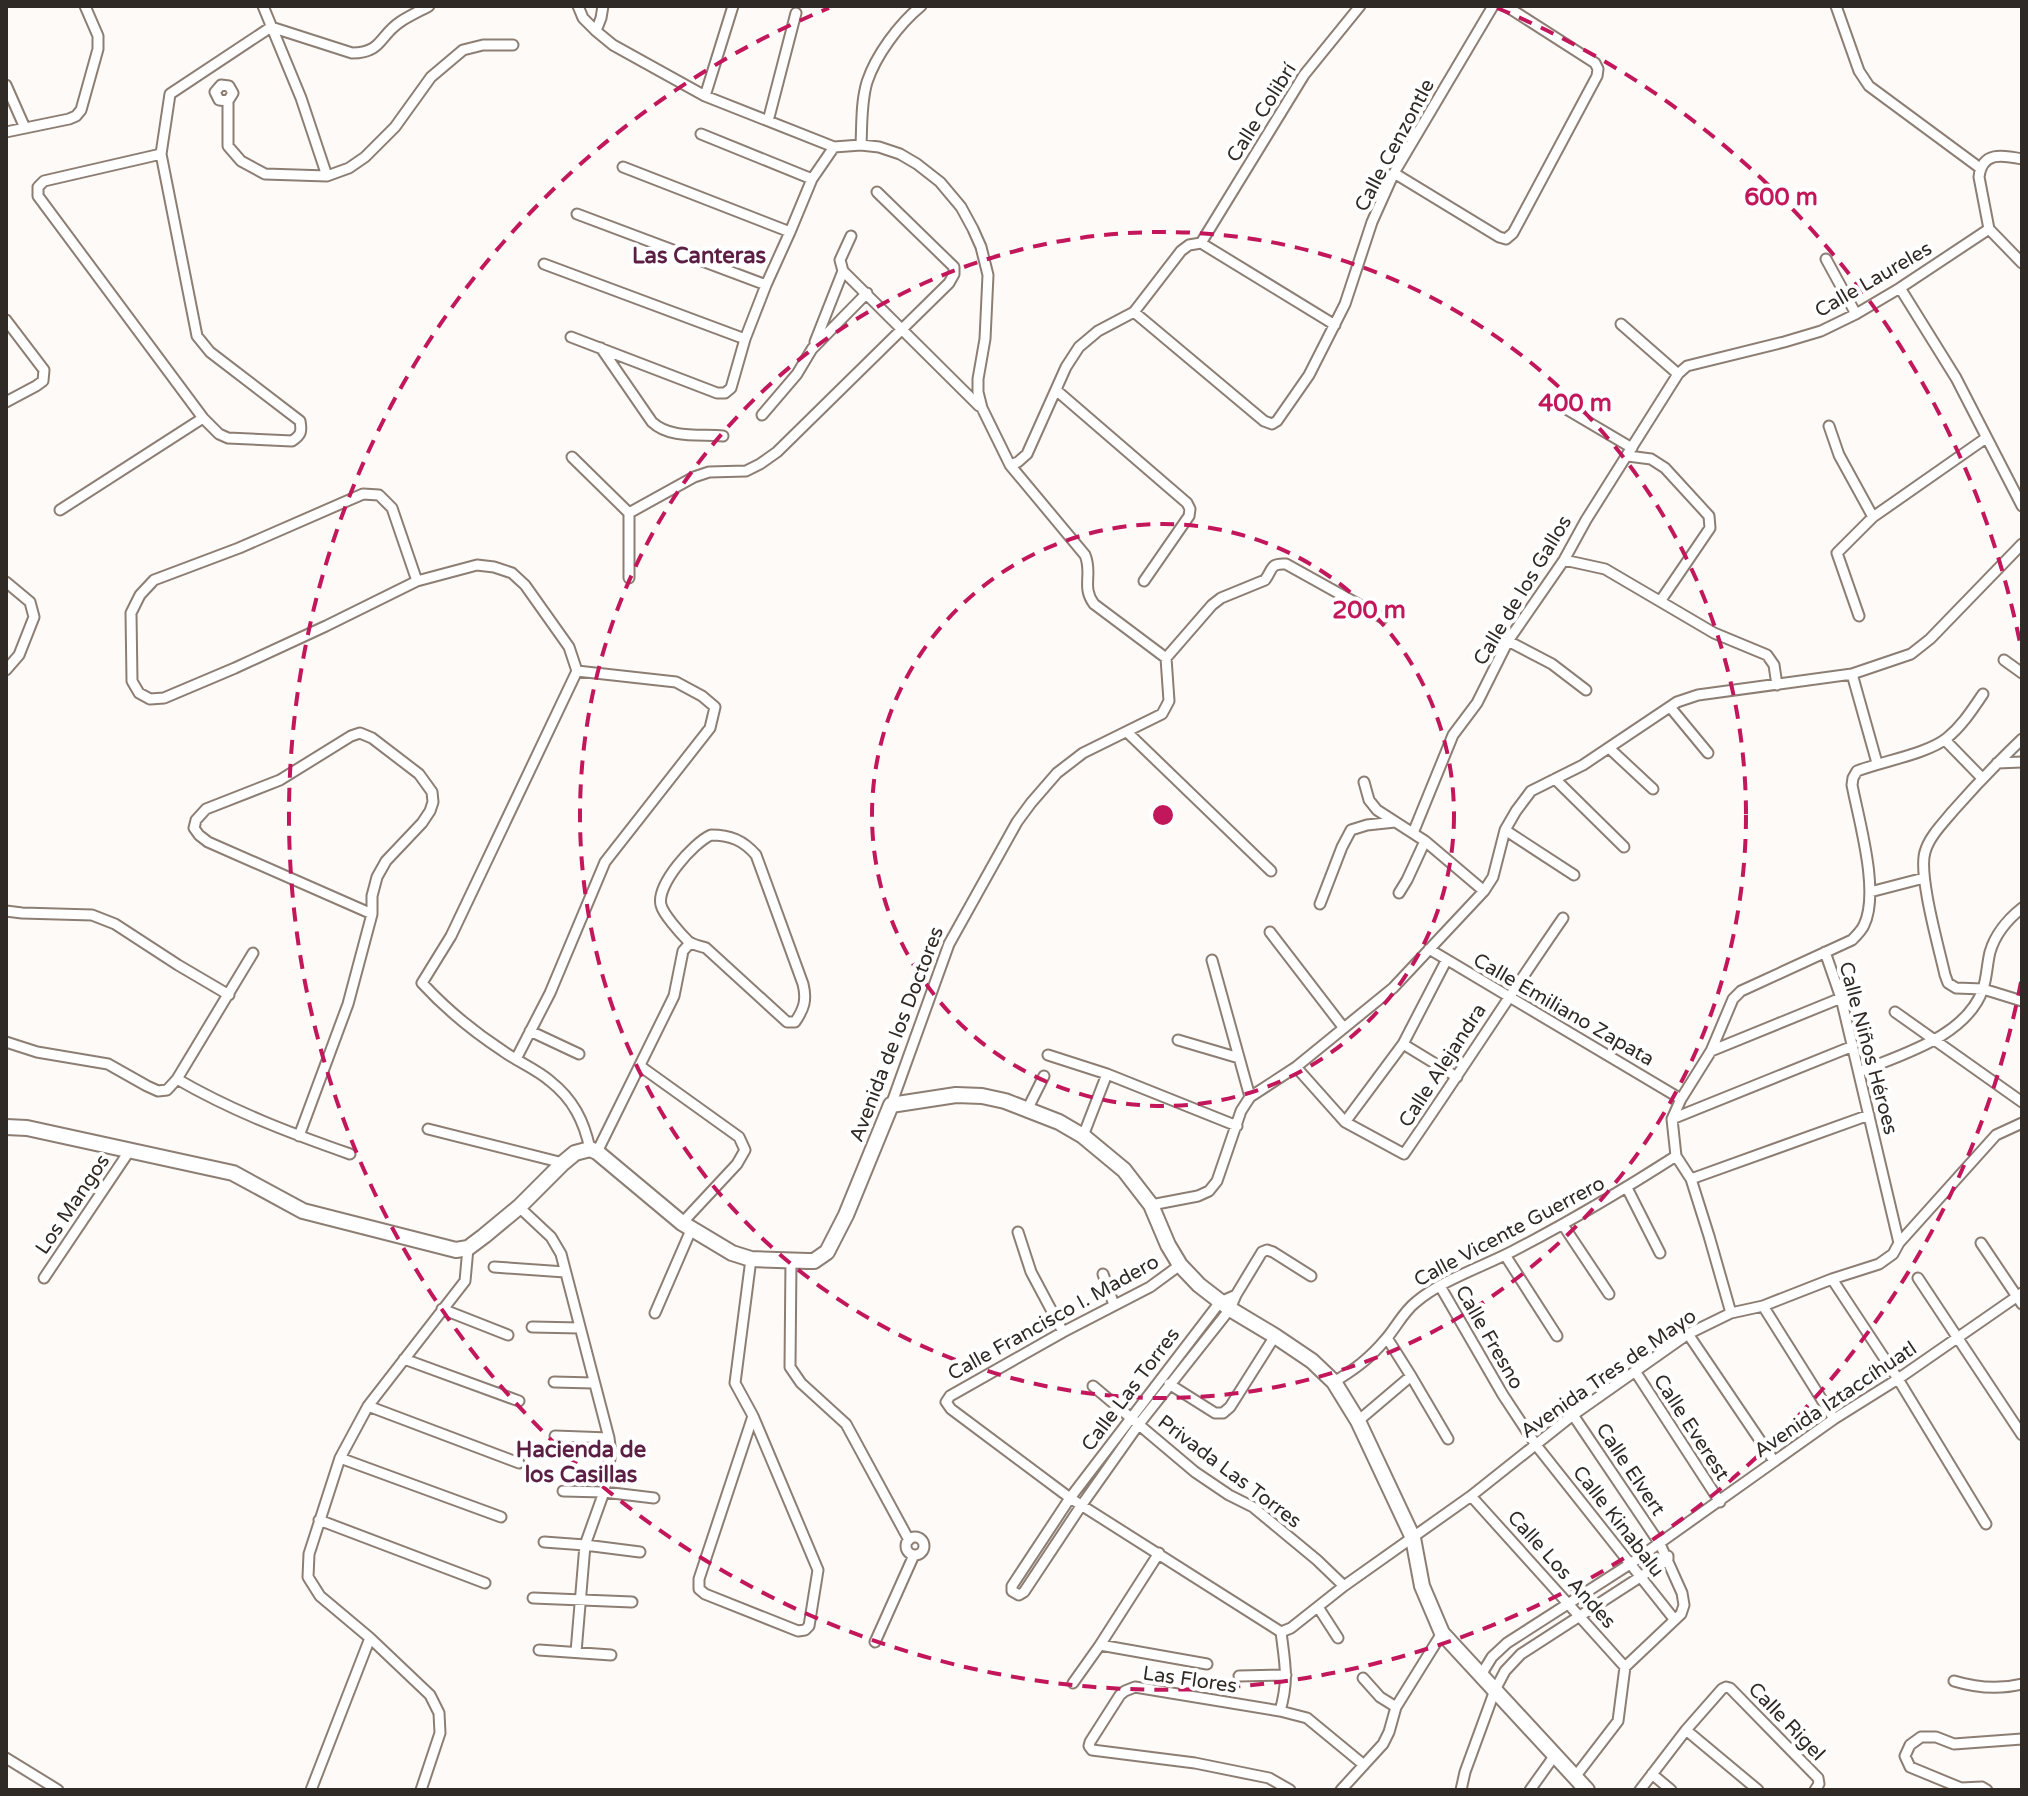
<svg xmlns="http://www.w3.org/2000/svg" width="2028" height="1796" viewBox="0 0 2028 1796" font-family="'Varela Round',sans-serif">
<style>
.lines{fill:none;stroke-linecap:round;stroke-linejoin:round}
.minor-casing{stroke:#8d7e74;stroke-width:13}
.secondary-casing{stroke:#8d7e74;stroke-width:18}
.minor{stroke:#fff;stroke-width:9}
.secondary{stroke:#fff;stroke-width:14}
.ring{fill:none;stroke:#c2185b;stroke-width:4;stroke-dasharray:14 10}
.labels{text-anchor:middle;stroke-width:8;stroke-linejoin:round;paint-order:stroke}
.street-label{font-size:20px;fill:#302a26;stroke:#fff}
.neighbourhood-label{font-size:22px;font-weight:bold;fill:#5c1f44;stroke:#fff}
.centre{fill:#c2185b;stroke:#fff;stroke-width:4}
.ring-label{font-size:24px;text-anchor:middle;font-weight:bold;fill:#c2185b;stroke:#fff;stroke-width:8;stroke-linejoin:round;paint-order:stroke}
</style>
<rect width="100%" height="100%" fill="#fdfaf7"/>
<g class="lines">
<g class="minor-casing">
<path id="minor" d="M578,6L583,18L596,31L613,45L705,96L834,147L861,145L879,147L900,154L917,164L940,182L961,207L973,229L981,247L988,275L985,339L978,379V392L982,408L1010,465L1085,555C1093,574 1081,587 1094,604L1166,658L1169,701L1162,714L1083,753L1057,773L1031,803L1017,822L949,944L891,1105
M1836,6L1859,71L1869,86L1980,168
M271,27L352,53C382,53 379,36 400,22C409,16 420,11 429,6
M596,31L601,18L603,6
M6,85L25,128
M705,96L733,6
M228,101L219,100L215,92L221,85L229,86L233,93L228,101V146L241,161L265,174L327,176L301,98L263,6
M768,121L796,13
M6,132L69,119L76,116L81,110L98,49V36L85,6
M701,134L812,179
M861,145C862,124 861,102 867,82C876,55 899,24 921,6
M161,154L44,181L38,187V196L203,418L219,434L228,438L292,441C301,435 302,432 300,421L210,352L197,336L161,154L170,94L271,27
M623,167L790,232
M1394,173L1499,237L1506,239L1513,233L1597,76L1598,69L1595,63L1506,6
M327,176L349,168L365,157L395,127L431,77L463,50L483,45H513
M577,214L766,285
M1989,229L1979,177C1982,151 2003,155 2022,159
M1989,229L2022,263
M851,236L840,260L843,271L979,406
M1201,243L1304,75L1360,6
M1826,259L1856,314
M544,264L745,339
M1900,288L1956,378L2022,506
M1134,312L1264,421L1272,424L1277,421L1309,375L1345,304L1372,222L1394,173L1493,6
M6,320L44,370L43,381L36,386L6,402
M1621,324L1678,374
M571,337L717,393H725L731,388L745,339L766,285L790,232L812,179L834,147
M815,342L843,271
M601,348L652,422C670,439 700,434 723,436
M1056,390L1187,503L1190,509L1189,516L1144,581
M1561,406L1632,448
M762,415L797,374L812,349L867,293
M1829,426L1839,455L1873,517
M1628,456L1651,459L1665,468L1709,516L1710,528L1661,600
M572,457L629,513V578
M1010,465L1018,462L1027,454L1066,367L1079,347L1098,331L1134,312L1181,251L1189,245L1201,243L1335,325
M60,510L203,418
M629,513L694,477L709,472L746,471L760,464L777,452L949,283L954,274V267L877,192
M1564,560L1605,569L1714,633L1767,655L1774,665L1777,685
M417,581L392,508L379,495L363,494L239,548L154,580L140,595L131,613L132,681L139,693L150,699L164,698L235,668L326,626L417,581L477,565L494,567L512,573L525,585L569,647L577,671L451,936L422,983C445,1008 474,1032 503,1051C518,1062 536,1069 550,1081C573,1099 584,1121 590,1149
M6,582L30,602L34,617L19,655L6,670
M1859,616L1837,553L1873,517L1986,438
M1508,641L1552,664L1586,690
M1166,658L1212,605L1221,598L1265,580C1273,569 1270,563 1286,564L1383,618
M2004,660L2022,673
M1852,674L1877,763
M1670,707L1708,753
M1127,732L1271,871
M2022,739C1998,762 1975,786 1953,811C1943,823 1929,837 1925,852C1918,875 1939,948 1945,975L1948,983L1956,988L1983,989L2022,1001
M1945,740L1982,778
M1609,748L1653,789
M1997,763L2022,762
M1555,779L1624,847
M1364,782L1369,800L1377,810L1425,841L1484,891
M1505,830L1574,875
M1413,833L1453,735L1477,703L1508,641L1564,560L1586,520L1678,374L1687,366L1784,342L1821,331L1856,314L1900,288L1989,229
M711,835C730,835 743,840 756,855L803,984C807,1000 804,1009 795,1022H787L706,948C700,946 693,945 688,941C681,934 663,914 661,905C656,885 693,843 711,835Z
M1870,892L1924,878
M1399,893L1407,880L1425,841
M1320,904L1342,847L1351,830L1367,825L1395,822
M6,911L22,913L92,915L115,924L178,965L229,995
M1270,932L1343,1027
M1429,949L1681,1099
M1825,952L1841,998L1899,1243
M1212,960L1250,1097
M1895,1012L2022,1102
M530,1031L579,1054
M1178,1040L1239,1058
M6,1042L37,1052L108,1064L147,1086L158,1091L167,1090L177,1079L253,953
M1403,1044L1457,1077
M1711,1051L1841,998
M1048,1055L1107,1074L1237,1126
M516,1059L550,993L605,862L710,728L715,707L702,696L676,682L577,671
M640,1066L739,1137L745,1150L737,1164L682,1223
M1296,1067L1345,1122L1404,1154C1458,1076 1509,996 1563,918
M1859,1072C1902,1054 1966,1037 1983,989C1987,977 1987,964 1990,952C1995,935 2008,919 2022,908
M177,1079C232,1111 290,1133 350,1154
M1028,1108L1044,1076
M1672,1119L1853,1046
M1345,1122L1403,1044L1446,961
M428,1129L563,1163
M299,1136L348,1004L372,914V896L377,877L386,861L422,823L430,811L433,802L432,792L419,774L372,738L360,733L351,736L280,780L206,809L196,820L194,828L199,835L208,842L372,914
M1083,1136L1107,1074
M597,1152L674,996L683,951L690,943
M1691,1179L1869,1115
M1627,1188L1660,1253
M1151,1205L1198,1196L1209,1191L1217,1181L1241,1111L1250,1097L1296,1067L1393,988L1484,891L1493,877L1505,830L1516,811L1531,791L1583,765L1677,702L1698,695L1852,674L1911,654L1930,639L2022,544
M519,1207L551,1237L561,1254L609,1438L611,1453L604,1492L585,1545L576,1652
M1563,1225L1609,1294
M1018,1232L1031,1272L1063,1332
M1981,1243L2022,1304
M1505,1255L1557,1336
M751,1259L735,1383L753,1416L818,1570L809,1626L805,1630L798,1631L705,1594L699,1589V1579L753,1416
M791,1260L790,1367L801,1383L846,1424L909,1540
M1180,1265L1150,1287L1063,1332L950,1396L946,1402L951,1409L1070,1498L1281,1632
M494,1267L565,1272
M1103,1274L1114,1305
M44,1278L130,1150
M1918,1278L2022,1435
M1832,1279L1898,1379L1986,1524
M1440,1286L1503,1395L1536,1445L1674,1619
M1236,1295L1220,1302L1070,1498L1012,1586V1591L1019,1595L1024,1592L1081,1506L1139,1424L1230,1309L1236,1295L1262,1252L1267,1250L1273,1252L1311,1276
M1763,1306L1834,1419
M442,1309L508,1335
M655,1313L691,1230
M1731,1313L1709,1236L1691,1179L1676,1156L1672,1119L1681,1099L1711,1051L1733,999L1741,991L1852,940C1857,935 1862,930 1864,925C1880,892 1859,821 1852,785L1853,778L1857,771C1883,761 1927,754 1947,738C1962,726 1972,710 1983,694
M532,1327L580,1328
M1688,1334L1774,1461
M1387,1338L1411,1376L1448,1439
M404,1359L519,1401
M1635,1371L1720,1502
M554,1382L593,1383
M1334,1382C1355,1369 1369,1359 1385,1340C1396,1328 1403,1312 1416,1302C1442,1280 1482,1267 1513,1251C1569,1222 1623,1190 1676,1156
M1169,1384L1215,1413H1223L1230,1407L1275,1336
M1093,1386L1195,1472L1229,1495L1253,1507L1317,1560L1344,1586
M368,1406L519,1463
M1573,1415L1660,1544L1682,1593L1684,1605L1681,1614L1625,1667L1618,1721L1575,1777
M1358,1421L1411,1376
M555,1436L609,1438
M340,1458L501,1517
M563,1491L604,1492L654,1498
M1471,1496L1625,1667
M319,1520L485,1583
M906 1546a9 9 0 1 1 18 0a9 9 0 1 1-18 0Z
M544,1542L585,1545L640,1552
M533,1598L632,1602
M1318,1607L1338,1638
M1281,1632L1291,1628L1344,1586L1471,1496L1573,1415L1688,1334L1731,1313L1763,1306L1832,1279L1879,1264L1893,1254L1899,1243L1996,1135L2022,1123
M875,1642L914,1555
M1100,1645L1207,1664
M539,1650L611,1655
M1481,1675L1492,1657L1507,1643L1630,1564L1834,1419L1898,1379L2022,1293
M1239,1676L1286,1675
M1363,1678L1380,1697L1396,1707
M1954,1681C1977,1688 1998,1690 2022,1684
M1073,1683L1100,1645L1159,1553
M1280,1711C1289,1680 1285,1664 1281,1632
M1686,1730L1758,1790
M6,1758L58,1790
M1652,1774L1671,1790
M311,1790L370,1638
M421,1790L440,1733L439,1713L430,1695L370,1638L320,1596L308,1577L309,1554L340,1458L368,1406L465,1281L468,1248
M1290,1790L1269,1778L1195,1763L1092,1750L1089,1746L1090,1742L1120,1695L1125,1691L1135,1687L1280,1711L1307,1718L1364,1765
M1341,1790L1383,1744L1389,1732L1396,1707L1442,1633
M1461,1790L1465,1772L1495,1690L1505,1671L1521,1654L1668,1559V1556
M1530,1790L1555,1755
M1640,1790L1686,1730L1722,1689L1726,1687L1730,1688L1818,1778L1819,1784L1815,1790
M1987,1790L1982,1787L1961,1788L1910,1767L1905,1756L1910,1745L1921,1737H1936L1954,1744L2022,1739"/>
</g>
<g class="secondary-casing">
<path id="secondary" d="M6,1127L27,1128L233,1173L303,1211L456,1250L468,1248L484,1236L519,1207L563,1163L575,1153L590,1149L597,1152L682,1223L732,1253L751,1259L808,1261H814L827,1252L846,1215L891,1105L956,1095L982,1096L1005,1101L1059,1122L1083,1136L1124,1170L1151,1205L1168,1245L1180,1265L1199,1285L1230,1309L1275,1336L1312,1361L1334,1382L1358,1421L1413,1538L1422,1586L1442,1633L1587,1790"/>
</g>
<use href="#minor" class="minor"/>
<use href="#secondary" class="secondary"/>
</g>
<g class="ring">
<circle cx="1163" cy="815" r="291"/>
<circle cx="1163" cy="815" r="583"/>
<path d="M2021 982A874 874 0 1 1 829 8M1497 8A874 874 0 0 1 2021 648"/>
</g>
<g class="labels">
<g class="street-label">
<text transform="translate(1261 112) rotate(-58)" y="7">Calle Colibrí</text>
<text transform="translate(1394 145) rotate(-62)" y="7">Calle Cenzontle</text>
<text transform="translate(1873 279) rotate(-30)" y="7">Calle Laureles</text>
<text transform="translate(1522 590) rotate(-59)" y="7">Calle de los Gallos</text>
<text transform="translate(1564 1009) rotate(30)" y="7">Calle Emiliano Zapata</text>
<text transform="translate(896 1034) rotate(-69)" y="7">Avenida de los Doctores</text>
<text transform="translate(1869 1048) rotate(75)" y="7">Calle Niños Héroes</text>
<text transform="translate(1442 1065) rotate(-57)" y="7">Calle Alejandra</text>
<text transform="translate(72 1204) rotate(-56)" y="7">Los Mangos</text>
<text transform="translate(1509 1231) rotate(-28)" y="7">Calle Vicente Guerrero</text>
<text transform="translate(1053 1317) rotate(-29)" y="7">Calle Francisco I. Madero</text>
<text transform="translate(1490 1337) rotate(60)" y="7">Calle Fresno</text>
<text transform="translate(1608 1373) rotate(-35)" y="7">Avenida Tres de Mayo</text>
<text transform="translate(1130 1389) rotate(-53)" y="7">Calle Las Torres</text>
<text transform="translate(1835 1399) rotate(-34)" y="7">Avenida Iztaccíhuatl</text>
<text transform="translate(1692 1427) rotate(57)" y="7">Calle Everest</text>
<text transform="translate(1631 1469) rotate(56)" y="7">Calle Elvert</text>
<text transform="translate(1230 1471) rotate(37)" y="7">Privada Las Torres</text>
<text transform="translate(1619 1521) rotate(52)" y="7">Calle Kinabalu</text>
<text transform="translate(1562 1569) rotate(48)" y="7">Calle Los Andes</text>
<text transform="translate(1190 1679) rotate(8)" y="7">Las Flores</text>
<text transform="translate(1787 1721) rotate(46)" y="7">Calle Rigel</text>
</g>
<g class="neighbourhood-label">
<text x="699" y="263">Las Canteras</text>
<text x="581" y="1457">Hacienda de<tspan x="581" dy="25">los Casillas</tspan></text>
</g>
</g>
<circle cx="1163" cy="815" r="12" class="centre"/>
<g class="ring-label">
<text x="1781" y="205">600 m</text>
<text x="1575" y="411">400 m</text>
<text x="1369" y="618">200 m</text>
</g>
<rect width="2028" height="1796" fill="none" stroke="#302a26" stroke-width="16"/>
</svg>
